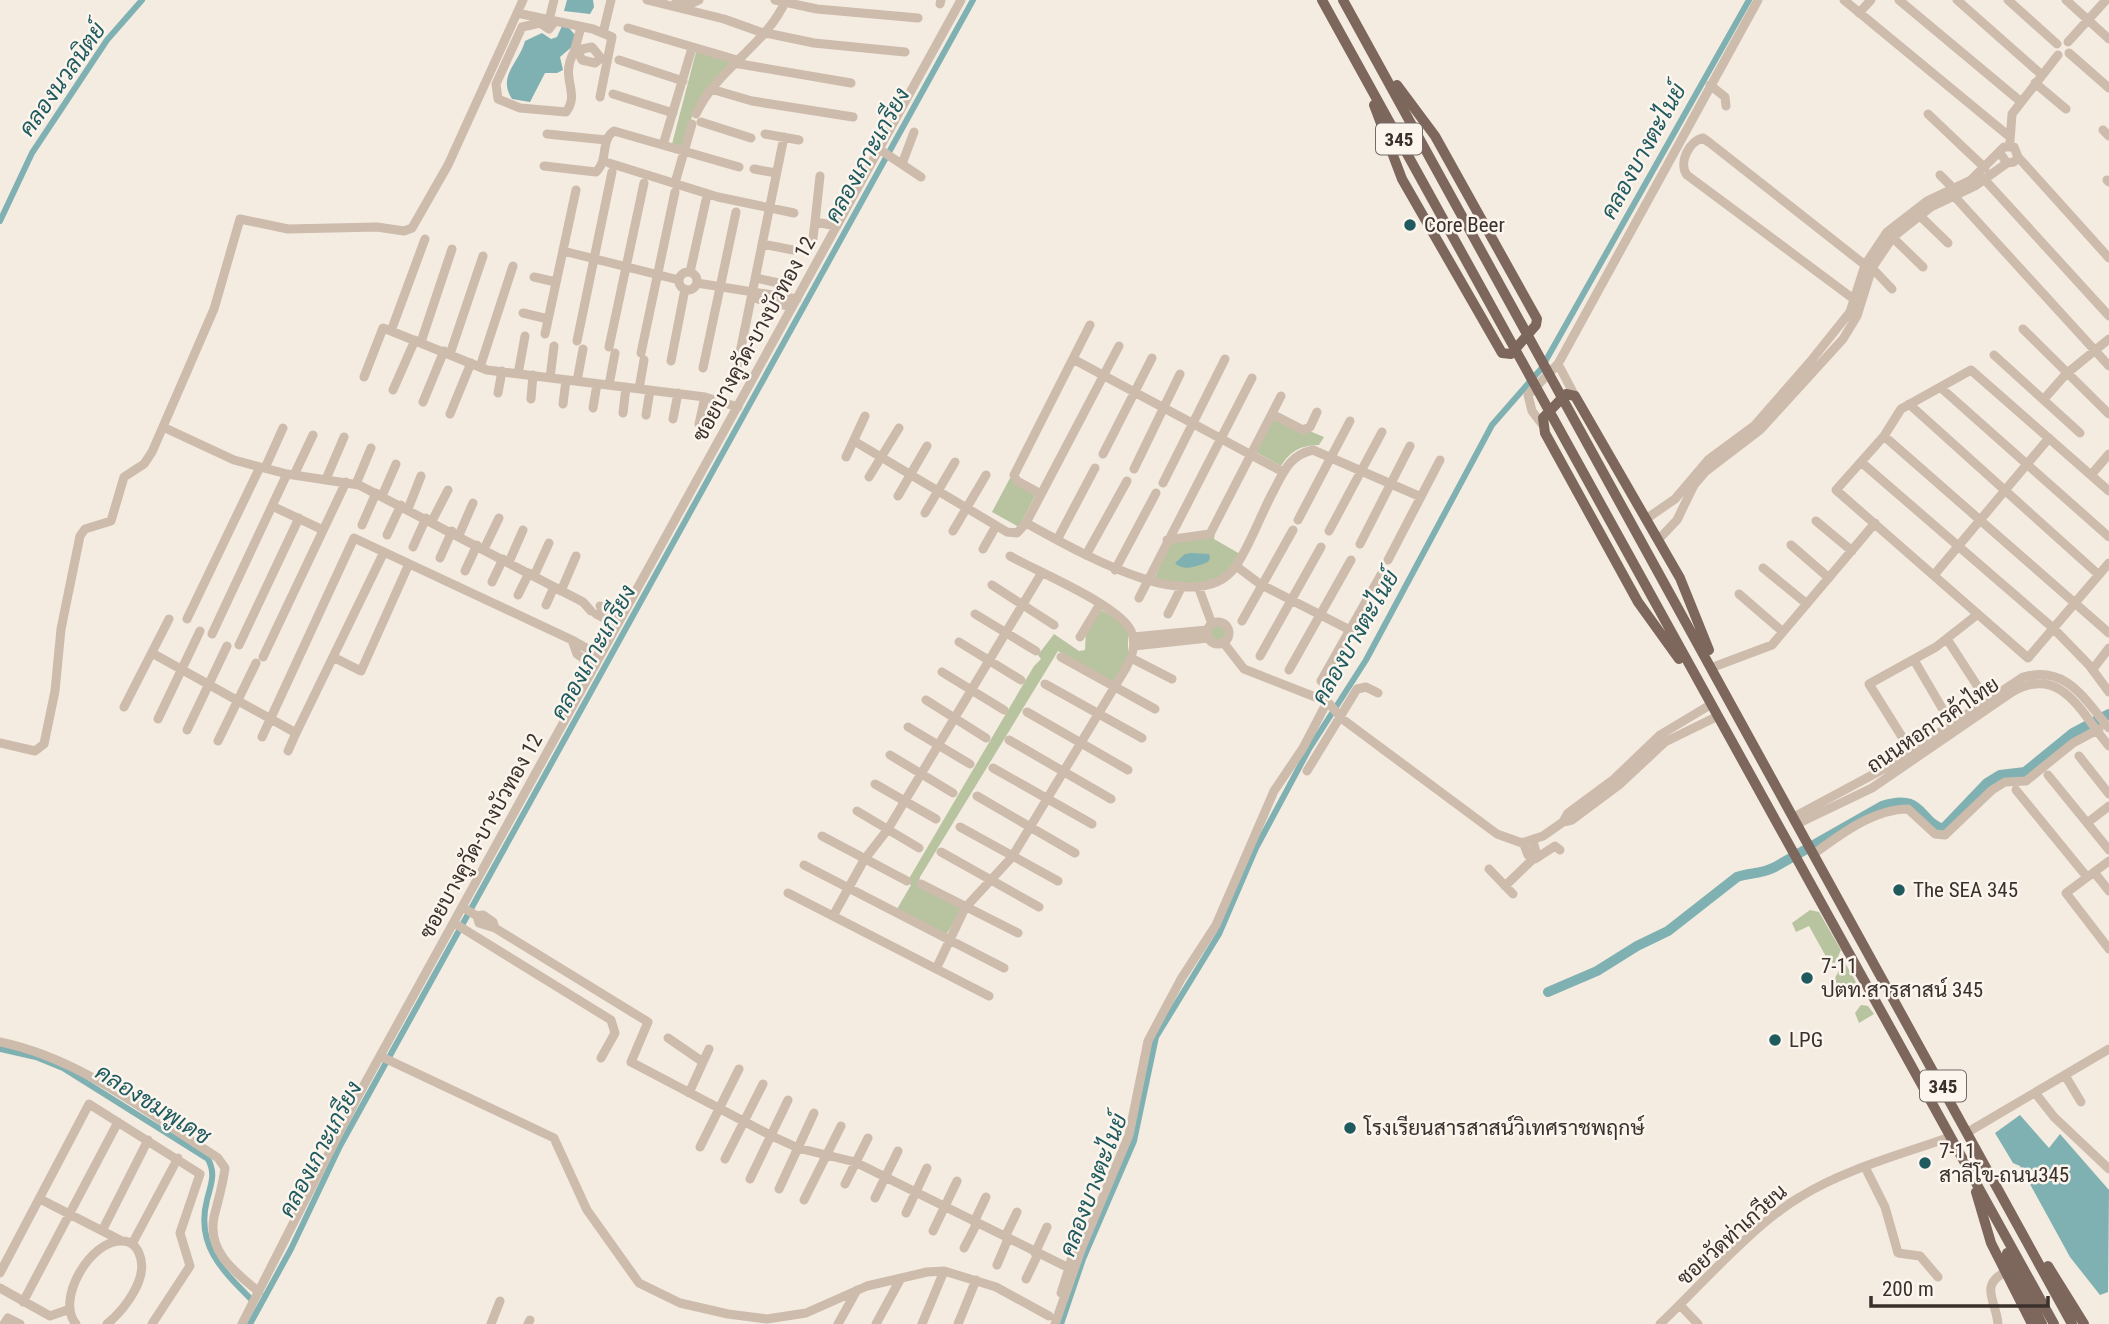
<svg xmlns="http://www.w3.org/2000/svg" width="2109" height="1324" viewBox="0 0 2109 1324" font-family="'Roboto Condensed',Sarabun,sans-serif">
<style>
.green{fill:#b8c4a0}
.water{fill:#7fb0b2}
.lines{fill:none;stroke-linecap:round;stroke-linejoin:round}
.canal{stroke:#7fb0b2;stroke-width:6}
.river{stroke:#7fb0b2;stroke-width:10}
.minor{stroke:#cdbbac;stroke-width:9}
.major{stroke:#7d675c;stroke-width:10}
.poi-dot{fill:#1f5a5e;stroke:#fbf5ee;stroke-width:2.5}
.labels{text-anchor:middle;stroke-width:5;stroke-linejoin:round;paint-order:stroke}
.shield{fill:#fbf5ee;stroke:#756b66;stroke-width:2}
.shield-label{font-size:19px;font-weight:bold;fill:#3b302b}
.poi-label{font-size:21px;fill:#3b302b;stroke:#fbf5ee;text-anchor:start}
.street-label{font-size:21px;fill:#3b302b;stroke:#fbf5ee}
.water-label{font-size:23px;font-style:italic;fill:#1f5a5e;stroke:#fbf5ee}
</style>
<rect width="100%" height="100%" fill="#f4ebe1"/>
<path class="green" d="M696,52L732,61L692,116L685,149L672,144Z
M1273,416L1324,437L1319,445C1301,446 1292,449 1281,466L1254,451Z
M1010,478L1037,492L1019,527L992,512Z
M1215,533L1214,539L1240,554C1224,590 1185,584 1153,581L1173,539Z
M1099,609L1115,617L1128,632V657L1112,683L1058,651L920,877L919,882L962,909L946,935L897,909L911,885L907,882L1034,666L1041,659L1038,655L1054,634L1079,651L1085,650L1086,630Z
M1208 633a10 10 0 1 1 20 0a10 10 0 1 1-20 0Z
M1810,910L1819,912L1841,950L1835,963L1829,962L1809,926L1796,932L1792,923Z
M1844,961L1865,998L1848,997L1838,988L1835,978Z
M1861,1005L1868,1006L1874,1014L1859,1023L1855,1013Z"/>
<path class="water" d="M567,0H593L594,7L590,14L564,11Z
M562,26L569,28L576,36L574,45L560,57L563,70L557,73H545L530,102L512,99C497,76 519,63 525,41L542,33L551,39L557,37Z
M1191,553L1209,554L1210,558L1208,562C1197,566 1184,572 1175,563L1185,554Z
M2020,1115L2049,1148L2060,1134L2109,1190L2108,1292L2100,1295L2070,1257L2020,1166L2013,1163L1995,1133Z"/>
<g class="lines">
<path class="canal" d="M0,221L32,153L107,40L142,0
M0,1049L36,1057L63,1068L208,1159C216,1174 211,1184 207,1200C195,1246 224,1272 254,1302
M250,1324L291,1249L340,1146L973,0
M1061,1324L1083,1259L1134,1141L1156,1037L1219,934L1256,848L1309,749L1366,660L1492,425L1541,369L1749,0"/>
<path class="river" d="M1548,992L1597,971L1637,946L1668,931L1737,877C1751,872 1759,875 1775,867L1882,806C1924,793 1917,820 1943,829L1987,783L2000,775L2025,772L2073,733L2109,714"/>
<path class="minor" d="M647,0L724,19L766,34
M676,0L692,3L699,0
M775,0L817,9L918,18
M1844,0L2010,137
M1899,0L2020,101
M1957,0L2042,75
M2008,0L2057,44
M2066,0L2109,39
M940,4L941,0
M517,13L593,29L612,37L600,97
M1859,13L1871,0
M549,20L554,0
M555,21L549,29L540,23L522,27L496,84L498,99L520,108L566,112C581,92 559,79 574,52L579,54L582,49L592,47L601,58L595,63L582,60L579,54
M628,28L737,60
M603,33L611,0
M766,33L814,43L905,52
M2068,42L2106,0
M574,52L581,27
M2069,53L2109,88
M619,60L683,81
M734,63L851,83
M2035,83L2066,109
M1710,85L1725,97L1726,106
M711,89L752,101L853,117
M613,94L673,113
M696,114C717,68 766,46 786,0
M1928,114L1985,168
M701,122L751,138
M2103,130L2109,136
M547,134L606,140
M765,134L799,140
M2010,141L2012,114L2058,55
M663,145L692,48
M879,149L921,177
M2018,157L2109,258
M609,163L718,197L794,213
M902,164L914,132
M544,166L596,172C609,160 600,140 614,131L739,167
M754,169L776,173
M1940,175L1954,189
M820,176L815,222L837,226
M1984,179L2109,316
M2107,180L2109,182
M675,183L692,124
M1955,197L2109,366
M1919,215L1948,243
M1888,233L1923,267
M813,238L815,222
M425,239L391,331L487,370L705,397L738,407
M762,244L793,250
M563,251L679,280
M1872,268L1892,289
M690,272L706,200
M679 281a9 9 0 1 1 18 0a9 9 0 1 1-18 0Z
M534,277L556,282
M756,278L788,285
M697,283L797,299
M756,294L758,299L792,307
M1855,300L1687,175C1678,163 1689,141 1703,138L1710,143L1865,265
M523,313L548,319
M2023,329L2109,414
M545,334L576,190
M577,341L612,172
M421,342L452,249
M609,347L644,183
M641,353L675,192
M450,354L483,256
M1994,355L2080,433
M1073,359L1283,472
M671,361L685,289
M1558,364L1575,396
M480,367L513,266
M703,368L736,212
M736,372L784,137
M518,374L525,336
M364,377L383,328L391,331
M550,378L554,346
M577,381L583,349
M609,385L615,353
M1940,387L2109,537
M639,389L644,360
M393,390L415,340
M498,393L502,371
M531,399L533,375
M2044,399L2066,374L2109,339
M423,402L444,351
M563,404L566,380
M1909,404L2099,575
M593,408L597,384
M623,413L626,387
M450,414L471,363
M1272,414L1303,430L1310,427L1317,412
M646,415L650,390
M673,419L678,393
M699,424L705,397
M1542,424L1532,411L1528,395L1558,364L1758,0
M163,427L234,460L287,474L359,485L583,602L591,611
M1884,436L2109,633
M854,441L1007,532L1017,533L1026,523L1119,346
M1103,454L1152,358
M846,457L865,416
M1861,462L2053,628L2089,665L2109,692
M265,468L283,428
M1134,469L1180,374
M294,475L313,435
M2091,475L2109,454
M869,477L899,428
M326,479L344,437
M1163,483L1225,359
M356,484L371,448
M2109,491L1971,370L1901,409L1884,436L1836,490L2028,658L2109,563
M1041,494L1017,481L1014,475L1090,325
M382,496L396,464
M898,496L927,446
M272,506L323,530
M408,509L421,476
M925,513L955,462
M1646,519L1675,499L1709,459L1755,425L1810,362L1850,312L1865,265L1887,232L1927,201L1971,180L2004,147H2014L2018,157L2014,162L2007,163L2000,153
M1298,520L1350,421
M432,521L448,490
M1816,521L1852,551
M1026,523C1069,546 1196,624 1236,566C1251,543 1261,514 1274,490C1284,471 1290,455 1313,450L1421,497
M362,525L376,493
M953,531L986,475
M1329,531L1382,432
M387,535L401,505
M459,535L473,503
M1057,540L1095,468
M1167,540L1210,534L1281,396
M1658,540L1677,520L1694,485L1705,472L1760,430L1843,339L1857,316L1872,268L1893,237L1931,207L1975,186L2007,163
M1360,544L1410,446
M1791,545L1829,578
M413,547L426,518
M484,549L499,518
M983,549L996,526
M1086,555L1127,481
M440,558L452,531
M1388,560L1440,460
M509,562L523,530
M1236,566L1260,584L1350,630
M1763,568L1807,604
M1115,570L1156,493
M465,571L477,545
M1934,575L2049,438
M534,576L549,543
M492,582L503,559
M992,585L1054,625
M1198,586L1212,624
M561,591L576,556
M1739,594L1783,632
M518,595L529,573
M1139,598L1252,378
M546,605L554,587
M600,606L621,617
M596,614L617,625
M975,614L1036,651
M1168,614L1182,586
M187,619L260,467
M1242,621L1293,530
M1207 633a11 11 0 1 1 22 0a11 11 0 1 1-22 0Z
M212,634L287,474
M1080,637L1100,604
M1133,637L1207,630
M1947,639L1978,687
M959,642L1021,680
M1223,642L1244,669L1328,702L1341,718L1497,834L1522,843L1543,836L1563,822L1572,820L1619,785L1665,742L1716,717
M239,645L299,518
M1134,646L1208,638
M152,653L296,733L383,554
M1260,656L1321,547
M263,657L346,482
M333,657L361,671L408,566
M1061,657L1155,709
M1131,658L1172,679
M1914,660L1942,708
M595,666L577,654L572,640L600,656
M1716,666L1772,645L1875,523
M2093,669L2109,648
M1289,670L1351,560
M942,672L1004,710
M1321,681L1382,573
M1045,684L1142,738
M926,700L986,738
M124,707L169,619
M1027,712L1128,770
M158,719L200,631
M908,727L970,764
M187,730L227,646
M262,737L354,538L572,640
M1009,740L1111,799
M1904,740L1869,684L1936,647L1978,614
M218,741L256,663
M0,743L35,751L44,744L55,691L61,629L80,536L85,529L111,521L124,477L144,464L152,452L214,309L240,219L288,229L377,227L404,231L412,228L448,165L523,0
M288,751L296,733
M890,755L953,793
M2079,756L2109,794
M993,768L1092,824
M1307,771L1357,689L1366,687L1378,693
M2048,775L2109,850
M875,784L936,819
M2016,790L2087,877
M977,796L1075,853
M857,811L919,848
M1794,817L1889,766L2023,677C2067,665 2084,699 2109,728
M1563,822L1568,813L1614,779L1660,735L1710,705
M2087,823L2109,806
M1797,824L1872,788L2012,692C2062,663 2082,715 2109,746
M960,827L1058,881
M822,836L907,881
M1523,842L1528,855L1534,858L1536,852L1533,841
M941,852L1039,907
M1815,853C1841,834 1874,809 1908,809L1935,834L1945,835L1992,790L2005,782L2026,781L2073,743L2099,729
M1535,859L1555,846L1560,850
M2109,861L2066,893L2109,949
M804,865L1004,968
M1489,869L1513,894
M2094,872L2109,891
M921,884L1018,933
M1505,886L1534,858
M788,893L989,996
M462,907L477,916L479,923L495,928
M477,916L483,915L493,922L495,928L648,1022L631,1062L772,1136L798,1148L855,1162L1069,1268L1061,1293
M833,916L864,860L888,829L1041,574
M454,923L611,1020L615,1033L601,1058
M936,969L965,908L1012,857L1126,668C1132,656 1137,644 1131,631C1119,605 1038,572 1010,556
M668,1038L703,1062
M0,1042C82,1059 149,1114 218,1158L225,1168C223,1185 218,1200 214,1217C207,1252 235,1272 259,1292
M380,1056L554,1138L587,1210L639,1283L680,1303L728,1314L767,1319L806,1313L867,1286L927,1272L944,1271L996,1287L1049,1316
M2066,1077L2081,1102
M689,1093L709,1049
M2036,1094L2054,1117L2109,1169
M1968,1132L2109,1049
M700,1147L739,1069
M725,1159L763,1084
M1865,1167L1885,1207L1898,1253L1920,1256L1938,1277
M750,1179L788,1100
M845,1184L868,1138
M779,1189L814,1113
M875,1198L898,1151
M40,1199L120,1240
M804,1200L841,1126
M906,1213L927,1168
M974,1222L986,1197
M102,1231L148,1140
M933,1231L957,1181
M1005,1237L1017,1212
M132,1244L178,1158
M964,1248L977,1223
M1035,1253L1047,1227
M997,1265L1008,1239
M1069,1268L1076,1243
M0,1273L89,1104L200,1174L180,1233L190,1266L152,1324
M1026,1279L1038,1254
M0,1288L50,1316L70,1309
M23,1302L118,1122
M1680,1305L1698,1324
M4,1324L8,1318L20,1324
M76,1324C55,1300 91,1239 122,1241C130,1241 136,1246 139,1253C150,1277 125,1309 107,1324
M242,1324L358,1096L961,0
M491,1324L500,1301
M528,1324L530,1320
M838,1324L857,1290
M876,1324L901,1278
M922,1324L944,1271
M958,1324L976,1280
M1055,1324L1082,1247L1129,1135L1148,1041L1181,979L1216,925L1274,791L1303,748L1327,702
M1660,1324C1700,1286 1754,1224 1800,1197C1845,1169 1900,1155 1950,1137
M1998,1324C1996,1300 1979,1286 2005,1272"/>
<path class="major" d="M1322,0L2054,1324
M1343,0L2072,1324
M1374,105L1402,179L1502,353L1511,354L1536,325L1537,319L1435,136L1397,85
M1679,659L1638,602L1545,433L1543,418L1566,394L1575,396L1680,578L1709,650
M1976,1192L1991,1243L2032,1324
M2007,1253L2042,1324
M2048,1266L2084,1324"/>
</g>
<g class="poi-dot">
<circle cx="1410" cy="225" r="7"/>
<circle cx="1899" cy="890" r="7"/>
<circle cx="1807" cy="978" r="7"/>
<circle cx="1775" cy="1040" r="7"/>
<circle cx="1350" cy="1128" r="7"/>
<circle cx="1925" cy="1163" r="7"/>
</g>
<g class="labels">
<g class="shield">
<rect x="1376" y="123.5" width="46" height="31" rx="5"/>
<rect x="1920" y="1070.5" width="46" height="31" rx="5"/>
</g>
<g class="shield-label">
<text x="1399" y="146">345</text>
<text x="1943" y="1093">345</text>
</g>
<g class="poi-label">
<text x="1424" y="232">Core Beer</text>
<text x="1913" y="897">The SEA 345</text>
<text x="1821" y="973">7-11<tspan x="1821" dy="24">ปตท.สารสาสน์ 345</tspan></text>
<text x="1789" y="1047">LPG</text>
<text x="1364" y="1135">โรงเรียนสารสาสน์วิเทศราชพฤกษ์</text>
<text x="1939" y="1158">7-11<tspan x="1939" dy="24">สาลีโข-ถนน345</tspan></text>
</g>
<g class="street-label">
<text transform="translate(754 339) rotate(-61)" y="7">ซอยบางคูวัด-บางบัวทอง 12</text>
<text transform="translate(1933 725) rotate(-34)" y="7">ถนนหอการค้าไทย</text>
<text transform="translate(481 836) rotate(-61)" y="7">ซอยบางคูวัด-บางบัวทอง 12</text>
<text transform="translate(1732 1235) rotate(-42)" y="7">ซอยวัดท่าเกวียน</text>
</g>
<g class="water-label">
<text transform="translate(62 79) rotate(-55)" y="8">คลองนวลนิตย์</text>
<text transform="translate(1643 151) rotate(-61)" y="8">คลองบางตะไนย์</text>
<text transform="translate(867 155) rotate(-61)" y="8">คลองเกาะเกรียง</text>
<text transform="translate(1355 637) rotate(-60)" y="8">คลองบางตะไนย์</text>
<text transform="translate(593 652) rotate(-61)" y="8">คลองเกาะเกรียง</text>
<text transform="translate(153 1104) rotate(32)" y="8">คลองชมพูเดช</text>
<text transform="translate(320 1149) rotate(-62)" y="8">คลองเกาะเกรียง</text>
<text transform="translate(1093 1185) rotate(-69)" y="8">คลองบางตะไนย์</text>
</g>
</g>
<path d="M1871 1296v10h177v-10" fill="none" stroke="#3b302b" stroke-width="3.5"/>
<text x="1882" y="1296" font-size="21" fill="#3b302b" stroke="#fbf5ee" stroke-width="5" paint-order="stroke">200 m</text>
</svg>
